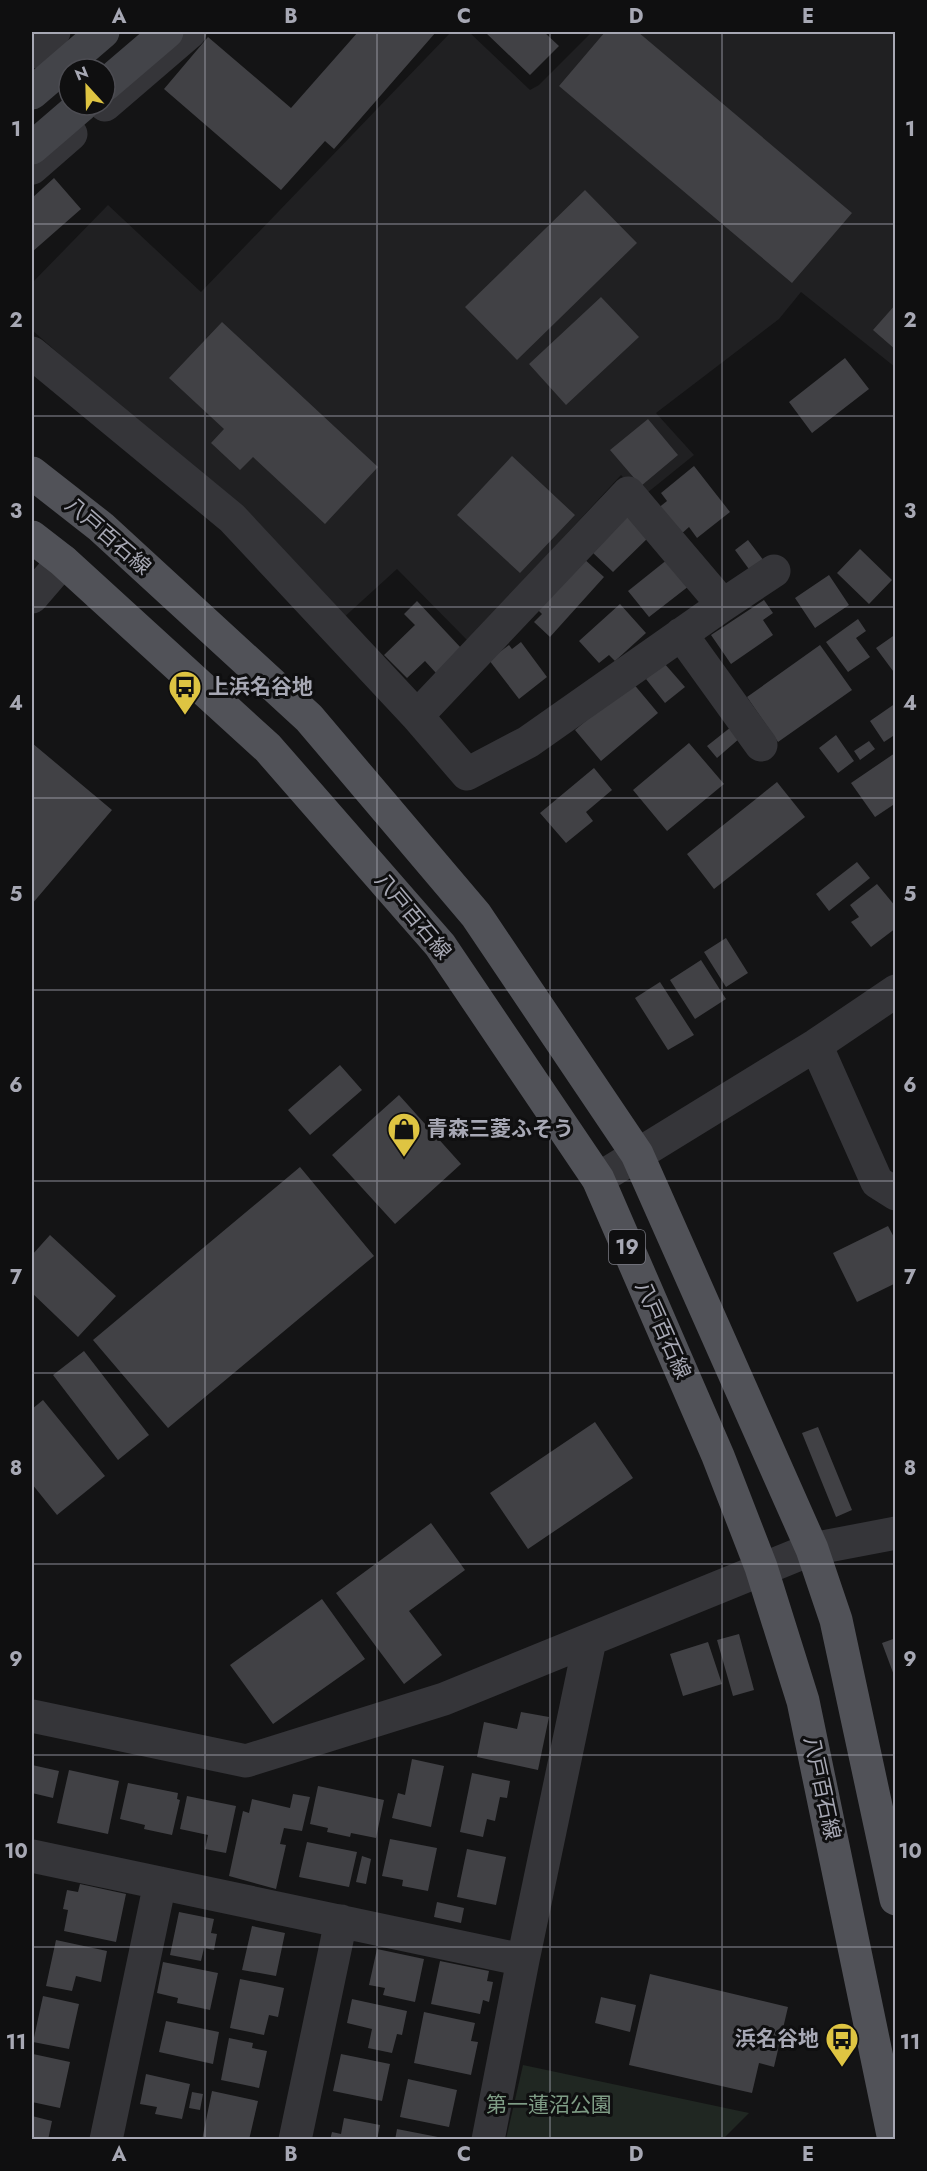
<svg xmlns="http://www.w3.org/2000/svg" width="927" height="2171" viewBox="0 0 927 2171" font-family="Jost,'Noto Sans JP',sans-serif">
<style>
.built{fill:#202022}
.green{fill:#202722}
.building{fill:#414145}
.lines{fill:none;stroke-linecap:round;stroke-linejoin:round}
.street{stroke:#353539;stroke-width:33}
.secondary{stroke:#434449;stroke-width:33}
.primary{stroke:#515258;stroke-width:33}
.grid{fill:none;stroke:#a7a8b4;stroke-width:1.5;stroke-opacity:0.55}
.labels{text-anchor:middle;stroke-width:6;stroke-linejoin:round;paint-order:stroke}
.shield{fill:#0f0f10;stroke:#797a83;stroke-width:1.5}
.shield-label{font-size:20px;font-weight:bold;fill:#a7a8b4}
.street-label{font-size:21px;fill:#a7a8b4;stroke:#0f0f10}
.poi-label{font-size:21px;font-weight:bold;fill:#a7a8b4;stroke:#0f0f10;text-anchor:start}
.park-label{font-size:21px;fill:#7f9d86;stroke:#0f0f10}
.neatline{fill:none;stroke:#a7a8b4;stroke-width:2}
.grid-label{font-size:20px;text-anchor:middle;font-weight:bold;fill:#a7a8b4}
</style>
<rect width="100%" height="100%" fill="#141415"/>
<path class="built" d="M451,32H469L530,90L539,85L592,32H895V367L801,292L779,319L656,413L694,455L642,497L621,475L468,641L397,569L341,620L239,513L32,330V283L108,205L201,292Z"/>
<path class="green" d="M523,2065L749,2113L723,2139H506Z"/>
<path class="building" d="M358,32H436L334,149L325,141L281,190L164,89L208,37L291,108Z
M485,32H544L559,46L530,75Z
M605,32H638L852,213L792,283L559,86Z
M54,178L81,209L32,252V198Z
M585,190L637,243L517,360L465,307Z
M601,297L639,337L566,405L529,364Z
M896,304V350L873,330Z
M222,322L378,467L325,524L253,457L240,470L211,443L224,429L169,378Z
M845,358L869,389L812,433L789,402Z
M648,419L678,455L641,486L610,450Z
M512,456L575,515L520,573L457,515Z
M694,466L730,512L697,538L689,527L679,536L657,509L667,501L661,493Z
M629,512L651,535L613,572L590,550Z
M748,540L764,561L751,572L735,550Z
M860,549L892,580L869,604L837,573Z
M582,557L604,577L550,637L534,622L542,614L536,608Z
M668,559L689,586L649,617L628,591Z
M829,575L849,605L815,628L795,598Z
M764,600L773,613L763,620L773,635L731,664L711,635Z
M417,601L462,649L436,673L425,661L407,678L384,655L415,625L404,614Z
M620,604L646,633L615,661L609,655L599,663L579,641Z
M858,619L866,631L856,638L870,657L848,672L826,642Z
M896,634V675L876,648Z
M521,642L547,677L519,699L489,660L509,645L512,649Z
M820,645L852,690L778,742L747,697Z
M664,663L685,687L665,703L646,679Z
M632,682L658,713L601,761L575,730Z
M896,703V734L884,742L870,721Z
M731,727L740,738L717,758L707,746Z
M836,735L854,761L838,773L819,748Z
M869,741L875,749L860,760L854,751Z
M32,743L112,810L32,904Z
M689,743L724,784L667,831L633,790Z
M895,753L896,803L875,817L851,783Z
M594,768L612,790L586,812L593,821L566,843L540,813Z
M777,782L805,817L714,889L687,854Z
M857,862L870,878L829,911L816,894Z
M877,884L896,907V928L871,947L851,922L859,917L850,905Z
M726,938L748,973L726,987L704,952Z
M701,960L726,999L695,1019L670,980Z
M660,982L694,1035L668,1050L635,998Z
M340,1065L362,1090L310,1135L288,1110Z
M399,1095L461,1164L395,1224L332,1155Z
M300,1167L374,1256L168,1428L93,1340Z
M888,1226L896,1241V1283L857,1302L833,1253Z
M50,1235L116,1296L78,1337L32,1293V1255Z
M84,1351L149,1435L118,1460L53,1375Z
M43,1400L105,1476L57,1515L32,1484V1409Z
M595,1422L633,1478L528,1549L490,1493Z
M818,1427L852,1510L836,1517L802,1433Z
M431,1523L465,1570L409,1611L442,1655L404,1684L336,1593Z
M322,1599L365,1659L273,1724L230,1665Z
M739,1634L754,1690L733,1696L717,1640Z
M896,1638V1678H895L882,1643Z
M708,1642L722,1684L683,1696L670,1654Z
M521,1712L549,1717L538,1770L477,1757L484,1722L517,1729Z
M412,1759L444,1766L431,1827L392,1818L398,1793L405,1795Z
M32,1765L59,1771L53,1798L32,1793Z
M69,1770L119,1781L108,1834L57,1823Z
M472,1773L510,1781L507,1798L500,1797L495,1821L487,1819L483,1837L460,1832Z
M128,1783L178,1793L177,1799L180,1800L172,1835L144,1829L145,1825L120,1819Z
M318,1786L384,1800L376,1838L351,1833L350,1837L327,1832L328,1828L310,1824Z
M293,1794L310,1797L302,1831L284,1828L280,1844L286,1845L276,1889L229,1876L243,1811L249,1813L252,1799L290,1808Z
M187,1796L236,1806L226,1853L205,1849L208,1835L180,1829Z
M390,1839L437,1848L428,1891L402,1886L403,1880L382,1876Z
M307,1842L357,1852L349,1887L299,1877Z
M467,1849L506,1857L496,1905L457,1897Z
M362,1856L371,1859L366,1884L356,1882Z
M80,1884L126,1894L116,1942L64,1931L68,1910L63,1909L67,1890L78,1892Z
M437,1902L464,1908L461,1923L434,1917Z
M179,1912L214,1919L211,1933L217,1934L214,1950L204,1948L201,1961L170,1955Z
M252,1926L285,1933L276,1976L242,1970Z
M56,1940L107,1951L101,1982L76,1976L72,1991L46,1986Z
M377,1949L424,1959L415,2002L383,1995L385,1988L369,1985Z
M440,1961L489,1971L487,1981L493,1982L489,2002L483,2000L480,2014L431,2004Z
M163,1962L218,1973L210,2010L177,2003L178,1998L157,1993Z
M650,1974L788,2007L774,2067L759,2063L752,2093L629,2065Z
M240,1979L284,1988L278,2017L269,2015L264,2035L230,2028Z
M43,1996L79,2004L69,2049L33,2042Z
M601,1997L636,2005L630,2032L595,2023Z
M352,1999L407,2011L402,2035L397,2034L392,2053L368,2048L372,2029L347,2023Z
M424,2012L475,2023L471,2041L478,2042L471,2075L414,2063Z
M166,2021L219,2032L213,2064L159,2052Z
M229,2038L253,2043L252,2048L267,2051L259,2088L221,2080Z
M33,2054L70,2062L60,2108L32,2102Z
M341,2054L390,2064L382,2101L333,2091Z
M146,2074L190,2084L182,2119L155,2114L157,2107L140,2104Z
M408,2079L457,2090L449,2127L400,2117Z
M212,2091L258,2101L249,2140H202Z
M192,2092L203,2094L200,2110L189,2108Z
M32,2116L52,2121L48,2140H32Z
M344,2118L380,2125L377,2140H330L332,2132L341,2134Z
M397,2129L443,2138V2140H395Z"/>
<g class="lines">
<path class="street" d="M32,52L54,32
M105,105L190,32
M32,168L71,134
M32,353L232,518L417,716L467,774L528,742L723,605L628,493L417,716
M32,597L63,561
M723,605L774,571
M681,634L761,745
M816,1045L877,1182L896,1194
M598,1179L816,1045L896,991
M32,1716L246,1761L444,1699L812,1549L896,1533
M32,1856L523,1960
M106,2140L160,1883
M295,2140L341,1921
M488,2140L523,1960L590,1640"/>
<path class="secondary" d="M105,85L167,32
M32,93L103,32
M32,148L82,105"/>
<path class="primary" d="M32,473L101,527L309,718L476,915L637,1154L812,1549L836,1620L896,1899
M32,537L63,561L268,748L440,945L598,1179L718,1456L761,1567L803,1701L894,2140"/>
</g>
<path class="grid" d="M205,32V2140M377,32V2140M550,32V2140M722,32V2140M32,224H896M32,416H896M32,607H896M32,798H896M32,990H896M32,1181H896M32,1373H896M32,1564H896M32,1755H896M32,1947H896"/>
<defs>
<g id="bus-pin" transform="scale(1.725)"><path d="M0 17L-7.5 6A9.5 9.5 0 1 1 7.5 6Z" fill="#dec442" stroke="#0f0f10"/><path d="M-5-6H5V4H4V6H2V4H-2V6H-4V4H-5ZM-3.5-4V0h7V-4ZM-3.5 1.2v1.5H-2V1.2ZM2 1.2v1.5H3.5V1.2Z" fill="#111"/></g>
<g id="shop-pin" transform="scale(1.725)"><path d="M0 17L-7.5 6A9.5 9.5 0 1 1 7.5 6Z" fill="#dec442" stroke="#0f0f10"/><path d="M-5-2.5h2.3a2.7 3.5 0 0 1 5.4 0H5L5.5 6h-11ZM-1.5-2.5h3a1.5 2.3 0 0 0-3 0Z" fill="#111"/></g>
</defs>
<g fill-rule="evenodd">
<use href="#bus-pin" x="185" y="687"/>
<use href="#shop-pin" x="404" y="1129"/>
<use href="#bus-pin" x="842" y="2039"/>
</g>
<g class="labels">
<rect class="shield" x="609" y="1230" width="36" height="34" rx="4.5"/>
<g class="shield-label">
<text x="627" y="1254">19</text>
</g>
<g class="street-label">
<text transform="translate(108 536) rotate(41)" y="7">八戸百石線</text>
<text transform="translate(413 916) rotate(50)" y="7">八戸百石線</text>
<text transform="translate(663 1330) rotate(66)" y="7">八戸百石線</text>
<text transform="translate(822 1788) rotate(78)" y="7">八戸百石線</text>
</g>
<g class="poi-label">
<text x="208" y="694">上浜名谷地</text>
<text x="427" y="1136">青森三菱ふそう</text>
<text x="819" y="2046" text-anchor="end">浜名谷地</text>
</g>
<g class="park-label">
<text x="549" y="2112">第一蓮沼公園</text>
</g>
</g>
<rect width="927" height="2171" fill="none" stroke="#0f0f10" stroke-width="66"/>
<g transform="translate(87 87) rotate(338)"><circle r="28" fill="#0f0f10" stroke="#4c4c52" stroke-width="1.5"/>
<path d="M0-4.5L10 22L0 15L-10 22Z" fill="#dec442"/>
<text y="-9" font-size="16" font-weight="bold" text-anchor="middle" fill="#a7a8b4">N</text>
</g>
<rect x="33" y="33" width="861" height="2105" class="neatline"/>
<g class="grid-label">
<text x="119" y="23">A</text>
<text x="291" y="23">B</text>
<text x="464" y="23">C</text>
<text x="636" y="23">D</text>
<text x="808" y="23">E</text>
<text x="16" y="136">1</text>
<text x="910" y="136">1</text>
<text x="16" y="327">2</text>
<text x="910" y="327">2</text>
<text x="16" y="518">3</text>
<text x="910" y="518">3</text>
<text x="16" y="710">4</text>
<text x="910" y="710">4</text>
<text x="16" y="901">5</text>
<text x="910" y="901">5</text>
<text x="16" y="1092">6</text>
<text x="910" y="1092">6</text>
<text x="16" y="1284">7</text>
<text x="910" y="1284">7</text>
<text x="16" y="1475">8</text>
<text x="910" y="1475">8</text>
<text x="16" y="1666">9</text>
<text x="910" y="1666">9</text>
<text x="16" y="1858">10</text>
<text x="910" y="1858">10</text>
<text x="16" y="2049">11</text>
<text x="910" y="2049">11</text>
<text x="119" y="2161">A</text>
<text x="291" y="2161">B</text>
<text x="464" y="2161">C</text>
<text x="636" y="2161">D</text>
<text x="808" y="2161">E</text>
</g>
</svg>
